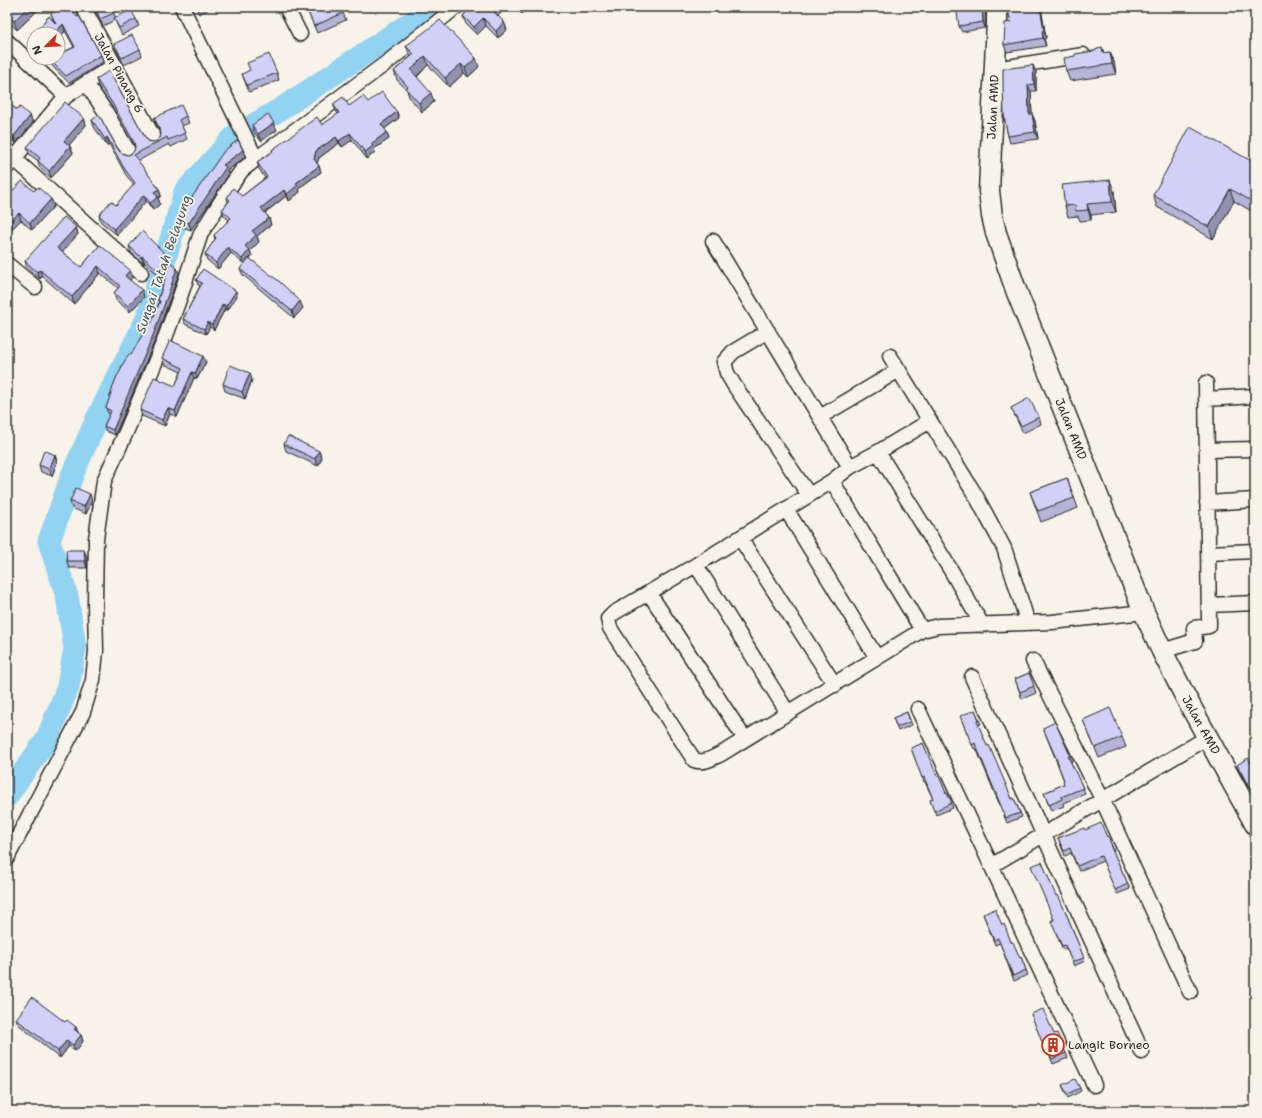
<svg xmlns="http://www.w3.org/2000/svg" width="1262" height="1118" viewBox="0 0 1262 1118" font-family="'Shantell Sans',sans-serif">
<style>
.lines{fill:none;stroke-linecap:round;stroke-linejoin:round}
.river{stroke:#92d2f3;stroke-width:23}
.street-casing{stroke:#2b2b2b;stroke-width:17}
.secondary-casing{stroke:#2b2b2b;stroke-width:23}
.street{stroke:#f7f3e8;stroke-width:14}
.secondary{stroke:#f7f3e8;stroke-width:20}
.wall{fill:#b5b3d6;stroke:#2b2b2b}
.shaded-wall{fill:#9392ae;stroke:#2b2b2b}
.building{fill:#d2d0f9;stroke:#2b2b2b}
.labels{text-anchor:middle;stroke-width:3.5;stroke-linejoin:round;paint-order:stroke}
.street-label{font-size:12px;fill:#2b2b2b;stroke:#f7f3e8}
.poi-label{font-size:12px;fill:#2b2b2b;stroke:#f7f3e8;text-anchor:start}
.water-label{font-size:13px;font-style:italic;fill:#45555d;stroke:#f7f3e8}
</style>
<rect width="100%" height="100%" fill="#f7f3e8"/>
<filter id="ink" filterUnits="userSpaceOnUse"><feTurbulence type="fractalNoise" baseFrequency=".025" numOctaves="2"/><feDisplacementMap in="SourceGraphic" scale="8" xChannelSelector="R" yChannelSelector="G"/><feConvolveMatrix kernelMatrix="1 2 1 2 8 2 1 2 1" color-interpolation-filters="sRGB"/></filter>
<g filter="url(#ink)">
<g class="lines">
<path class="river" d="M7,796L47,739L68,687L75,648L67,596L49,541L73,473L97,419L147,319L185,192L236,135L281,109L421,16L430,7"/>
<g class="street-casing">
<path id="street" d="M83,7L155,140
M182,7L256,159
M286,7L300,34
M7,41L66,96
M995,69L1083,55
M86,83L107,114L129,153
M7,152L141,273
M7,167L66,96L115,65
M713,241L850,467
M7,264L35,287
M768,331L733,352L724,362L727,373L734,385L809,495
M890,356L976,496L1004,548L1028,623
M1206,399L1255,396
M820,417L899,370
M930,421L878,452L850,467L832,481L696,565L614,613L608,619L610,628L694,760C704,764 712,758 721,754L922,630L938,626L1052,622L1144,612
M1207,450L1255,449
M878,452L952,572L982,625
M832,481L922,630
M1207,503L1255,500
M786,509L877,658
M740,538L835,685
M1208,553L1255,551
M696,565L788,713
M649,593L745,739
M1209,605L1255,603
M1162,651L1195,641L1194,628L1209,626L1206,383
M1033,661L1102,799L1190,992
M972,677L1142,1052
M918,709L1094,1085
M7,858L83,712L93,680L96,651L95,603L96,539L104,481L127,430L164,341L181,294L201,233L232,184L242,170L256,159L389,61L456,7
M991,866L1208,737"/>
</g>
<g class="secondary-casing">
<path id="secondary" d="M997,7V21L989,191L992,216L996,233L1016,290L1144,612L1162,651L1185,696L1255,824"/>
</g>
<use href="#street" class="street"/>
<use href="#secondary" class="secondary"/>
</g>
<path class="wall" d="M7,7H37L38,10L17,30L7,20Z
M57,7H71L77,17L79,16L101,55L103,62L69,83L53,67L50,60L53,58H58V55L74,47L65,31L58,40V34H34V44L31,37L49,16L54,21L51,14Z
M94,7H111L116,18L136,19L139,26L122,35L117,25L115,20L103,26Z
M196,7H213L199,14Z
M471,7H507L498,16L504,22L507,30L498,38L486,26L477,35L466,24L463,16Z
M515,7H529L522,14Z
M1007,7H1048L1041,8L1046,38L1044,39L1046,46L1007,52L1004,45L1011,22Z
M308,12L343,13L346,20L317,33Z
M986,17L985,28L962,32L959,26Z
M114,44L140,49L142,56L124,65L117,51Z
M406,46L479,67L468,77L464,73L449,87L428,65L417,77L434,102L422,112L409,97L407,90L397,80L394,71L411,56L410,55Z
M1102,47L1104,53L1110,52L1114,62L1116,74L1070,81L1066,71L1075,56L1094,51Z
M1036,72V91H1031L1032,114L1035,121L1038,139L1010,143L1008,136L1004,116Z
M277,73L279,80L249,92L242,74Z
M96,79L148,141L153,142L157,141L160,138L161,134L156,124L154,118L186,116L189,123L182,126L187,139L171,147L169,144L138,161L159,189L161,196L158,198L160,204L153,210L146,201L117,235L101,222L99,215L116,205L134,185L126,175L109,144L107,146L94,127L92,120L122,153L127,155L131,154L134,151L135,147L114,110L98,86Z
M7,102L17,110L30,116L33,123L16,143L15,141L14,142L7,136Z
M368,102L397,112L399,118L384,129L389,139L374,149L375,152L367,159L352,140L342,147L339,143L319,158L317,163L319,166L321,172L299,188L300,192L289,201L286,196L265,213L269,218L271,225L257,236L259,242L250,251L252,256L249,259L303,308L294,318L243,275L240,269L244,264L231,253L218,269L207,260L205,254L215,240L214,235L229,220L224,216L222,210L228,202L227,198L242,196L265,178L259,169L257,162L273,152L272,150L322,125L338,114L336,111L333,104L349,106Z
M84,118L86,125L69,145L70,146L73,153L51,178L40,168L38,161L29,154L27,147Z
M252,125L277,130L261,141L254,132Z
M243,150L245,157L227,171L229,174L191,230L183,227L180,220L188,203Z
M1255,163V213L1234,201L1213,239L1157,207L1153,195Z
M34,191L51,199L54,206L32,230L21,220L7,234V197Z
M1114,191L1116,212L1091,215V220L1080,221L1078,216L1068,217L1065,206Z
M76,227L78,234L62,252L81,267L100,245L133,277L130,280L144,297L130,312L116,300L114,293L118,288L100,273L74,304L42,276L40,279L27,268L25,261Z
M129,246L167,256L169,264L179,273L156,338L115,435L106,431L104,426L110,414L108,413L106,408L122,369L121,367L131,355L151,324L159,303L158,300L167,271L161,277L145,263L144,264L131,253Z
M196,280L237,296L227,311L225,309L214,330L210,327L206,334L185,324L183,319L200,286L198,285Z
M162,358L206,362L197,379L194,378L177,417L170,414L165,426L142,416L140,410L175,386L181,372L164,364Z
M252,380L245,399L225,391L223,384Z
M1011,408L1039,417L1041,424L1023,433L1014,414Z
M284,444L322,458L318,466L286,451Z
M55,455L57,462L52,476L41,472L39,465Z
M1067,478L1078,508L1041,522L1030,492Z
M70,501H92L86,514L72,508Z
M87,557V568H69L67,561Z
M1029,673L1036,693L1022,699L1015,679Z
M975,710L981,724L978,725L987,746L1012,799L1014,798L1022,817L1007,823L976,748L974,749L962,721Z
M907,712L912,725L898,731L893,718Z
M1083,720L1122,737L1126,747L1099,758Z
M1043,728L1070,755L1072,762H1070L1083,788L1085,794L1063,803L1064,806L1051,811L1044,793L1064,784V781L1058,765Z
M911,748L937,776L946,793H947L953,808L936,815L930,800L933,799L925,782H924Z
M1237,765L1255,769V797L1250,787L1249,788L1240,772Z
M1085,830L1107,837L1108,836L1114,851H1113L1130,889L1117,894L1103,861L1079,871L1071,853L1065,856L1058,838Z
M1056,896L1066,913L1085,961L1074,966L1066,948L1063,950L1051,921L1053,920Z
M983,914L1002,925L1020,958L1021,957L1028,975L1014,981L1000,943L995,945Z
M1031,1014L1054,1034L1066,1053L1068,1058L1053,1064L1048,1051H1046Z
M16,1019L65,1022L76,1027L78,1032L81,1035L83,1041L76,1051L69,1046L60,1058L19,1025Z
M1062,1085L1080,1088L1081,1091L1068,1098Z"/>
<path class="shaded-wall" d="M28,7H37L38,10L17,30L14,21Z
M497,7H507L496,18L493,11Z
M520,7H529L522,14Z
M982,7H984L986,17L985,28L983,22Z
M1040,7H1041V8L1046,38L1044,31Z
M483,18L486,26L477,35L474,27Z
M504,22L507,30L498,38L496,31Z
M63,24L65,31L58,40V34H54Z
M1042,31L1044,39L1046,46L1043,38Z
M1110,52L1114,62L1116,74L1112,64Z
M9,54L11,61L7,66V56Z
M425,56L428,65L414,79L411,70Z
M476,58L479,67L468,77L465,68Z
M461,64L464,73L449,87L445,78Z
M1033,65L1036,72V91L1034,84Z
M1028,85L1031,91L1032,121L1029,114Z
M431,93L434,102L422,112L419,103Z
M397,112L399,118L383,130L381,124Z
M1032,114L1035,121L1038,139L1035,132Z
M30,116L33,123L16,143L14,136Z
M84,118L86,125L67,148L64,141Z
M274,123L277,130L261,141L258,134Z
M387,132L389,139L374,149L375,152L367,159L365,152L371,144Z
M350,133L352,140L342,147L339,141Z
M12,135L15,141L14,142Z
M107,137L109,144L107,146L105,139Z
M336,137L339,143L319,158L316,166L314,159L316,151Z
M70,146L73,153L51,178L49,171Z
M243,150L245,157L227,171L229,174L191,230L189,223L223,165Z
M319,166L321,172L299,188L300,192L289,201L287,194L296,183Z
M1110,180L1114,191L1116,212L1112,202Z
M159,189L161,196L158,198L160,204L153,210L150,203L154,192Z
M1230,189L1234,201L1213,239L1209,227Z
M284,190L286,196L263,214L261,208Z
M144,195L146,201L117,235L114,229Z
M51,199L54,206L32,230L30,223Z
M1087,204L1091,215V220L1088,210Z
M19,213L21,220L7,234V224Z
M269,218L271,225L257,236L259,242L250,251L252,256L244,265L242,259L245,246L252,231Z
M76,227L78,234L60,255L57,248Z
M228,247L231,253L218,269L216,263Z
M142,256L145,263L144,264L141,257Z
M167,256L171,267L161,277L159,271Z
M98,266L100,273L74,304L72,297Z
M177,268L179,273L156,338L115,435L113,430Z
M40,270L42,276L40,279L37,272Z
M130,270L133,277L128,282L125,276Z
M142,290L144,297L130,312L128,306Z
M236,291L237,296L227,311L226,306Z
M300,301L303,308L294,318L292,311Z
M223,304L225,309L214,330L212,325Z
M208,322L210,327L206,334L204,329Z
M203,356L206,362L197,379L195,373Z
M192,372L194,378L177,417L175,411Z
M250,373L252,380L245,399L242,392Z
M168,408L170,414L165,426L162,420Z
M319,451L322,458L318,466L315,459Z
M55,455L57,462L52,476L49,469Z
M90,494L92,501L86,514L84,507Z
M84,550L87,557V568L85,561Z
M1246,781H1247L1250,787L1249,788Z
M9,986L11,993L7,998V988Z
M76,1027L78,1033L74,1029Z
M81,1035L83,1041L76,1051L73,1045Z
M67,1040L69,1046L60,1058L58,1051Z"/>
<path class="building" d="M7,7H28L14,21L7,14Z
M57,7H71L77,17L79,16L101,55L66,76L50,60L53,58H58V55L75,47L63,24L54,34H34V39L31,37L49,16L56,24L51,14Z
M95,7H111L114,13L100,19Z
M320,7H341L343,13L314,26L308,12Z
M471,7H497L493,11L504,22L496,31L483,18L474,27L463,16Z
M956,7H982L983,22L959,26Z
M1007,7H1040L1044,31H1042L1043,38L1004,45L1005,23L1011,22Z
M131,10L136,19L119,28L114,18Z
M440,20L476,58L465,68L461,64L445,78L425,56L411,70L431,93L419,103L406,89L408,87L394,71L414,54L406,46Z
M132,35L140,49L122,58L114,44Z
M1102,47L1103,53L1110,52L1112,64L1066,71L1064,58L1075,56V54L1094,51Z
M269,54L277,73L247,85L242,74L250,70L247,63Z
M1033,65L1034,84L1028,85L1029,114H1032L1035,132L1008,136L1004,116L1003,86V69Z
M109,71L145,137L148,141L153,142L157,141L160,138L161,134L160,129L154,118L181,105L186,116L179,120L185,133L168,140L167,137L134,155L159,189L154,192L158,197L150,203L144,195L114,229L99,215L111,201L116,205L135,183L124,168L107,137L105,139L92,120L99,115L119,151L122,153L127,155L131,154L134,151L135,147L134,142L112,103L96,79Z
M382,92L397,112L381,124L387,132L371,144L373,146L365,152L350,133L339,141L336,137L316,151L314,159L319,166L296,183L298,185L287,194L284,190L261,208L269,218L252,231L256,235L245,246L249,250L242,259L228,247L216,263L205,254L216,238L214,235L231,218L222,210L230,200L227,198L233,188L242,196L267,177L257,162L273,151L272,150L317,117L322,125L339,113L333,104L343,97L349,106L363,96L368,102Z
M7,102L17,110L20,107L30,116L14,136L12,135L7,131Z
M65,102L84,118L64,141L70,146L49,171L38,161L40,158L27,147Z
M268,114L274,123L258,134L252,125Z
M1190,127L1255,163V203L1230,189L1209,227L1153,195Z
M238,140L243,150L223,165L226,167L189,223L180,220L186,202L188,203L224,151Z
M1110,180L1112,202L1087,204L1088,210L1076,211L1075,205L1065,206L1062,185Z
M22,181L34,191L38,187L51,199L30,223L19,213L7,224V197Z
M64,217L76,227L57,248L81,267L100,245L130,270L125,276L142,290L128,306L114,293L120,286L98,266L72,297L40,270L37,272L25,261Z
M142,231L167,256L165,258L168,260L159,271L142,256L141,257L129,246Z
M249,258L280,282L300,301L292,311L240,269Z
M170,262L177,268L171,286L154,333L113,430L104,426L111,411L106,408L116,378L122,368L121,367L129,354L131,355L149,323L151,324L160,301L158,300Z
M203,269L236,291L226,306L223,304L212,325L208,322L204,329L183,319L202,283L196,280Z
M170,340L203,356L195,373L192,372L175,411L168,408L162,420L140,410L154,377L175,386L183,368L162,358Z
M230,365L250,373L242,392L223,384Z
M1029,398L1039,417L1021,426L1011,408Z
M288,436L319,451L315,459L284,444Z
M44,450L55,455L49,469L39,465Z
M1067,478L1074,498L1038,511L1030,492Z
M76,488L90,494L84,507L70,501Z
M66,550H84L85,561H67Z
M1029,673L1034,686L1020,692L1015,679Z
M1110,708L1122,737L1095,748L1083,720Z
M975,710L979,720L977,721L987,746L989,745L1012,799L1014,798L1020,813L1006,818L975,743L972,745L960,716Z
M907,712L910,722L897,727L893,718Z
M1055,722L1070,755L1068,756L1083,788L1061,797L1062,799L1049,805L1044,793L1064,784L1063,781L1064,780L1058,765H1059L1043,728Z
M923,743L937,776H939L946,793H947L952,803L934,811L930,800L933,799L924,777L922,778L911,748Z
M1248,758L1255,769V794L1247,781H1246L1237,765Z
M1101,823L1107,837L1108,836L1112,846L1111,847L1128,884L1115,890L1101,856L1077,866L1070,848L1064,851L1058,838L1084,828L1085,830Z
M1042,862L1056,896L1058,895L1066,913L1084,958L1072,962L1065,945L1062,946L1051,921L1054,920L1031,866Z
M995,909L1002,925L1004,924L1011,942H1013L1020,958L1021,957L1026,970L1013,976L998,938L994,940L983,914Z
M32,997L65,1022L67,1020L76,1027L74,1029L81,1035L73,1045L67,1040L58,1051L16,1019Z
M1043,1009L1054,1034L1057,1033L1066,1053L1052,1059L1046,1046L1044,1047L1031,1014Z
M1075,1079L1080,1088L1067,1094L1062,1085Z"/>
</g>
<defs>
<g id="building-ring" transform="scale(1.15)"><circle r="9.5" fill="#f7f3e8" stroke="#c8321e" stroke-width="1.5"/><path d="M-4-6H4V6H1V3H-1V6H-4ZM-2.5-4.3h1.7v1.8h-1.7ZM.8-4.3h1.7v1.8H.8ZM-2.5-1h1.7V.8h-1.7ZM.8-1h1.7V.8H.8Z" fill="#c8321e"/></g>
</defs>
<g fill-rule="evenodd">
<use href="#building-ring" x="1053" y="1045"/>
</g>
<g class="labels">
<g class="street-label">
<text transform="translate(119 73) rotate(61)" y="4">Jalan Pinang 6</text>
<text transform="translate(993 107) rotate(-87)" y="4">Jalan AMD</text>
<text transform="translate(1071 429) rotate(68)" y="4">Jalan AMD</text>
<text transform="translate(1201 725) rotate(61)" y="4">Jalan AMD</text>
</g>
<g class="poi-label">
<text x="1068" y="1049">Langit Borneo</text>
</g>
<g class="water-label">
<text transform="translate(163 264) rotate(-71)" y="5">Sungai Tatah Belayung</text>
</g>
</g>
<rect width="1262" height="1118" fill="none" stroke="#f7f3e8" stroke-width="24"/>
<rect x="12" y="12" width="1238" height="1094" fill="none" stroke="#2b2b2b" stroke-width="1.5" filter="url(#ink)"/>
<g transform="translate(46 46) rotate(246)"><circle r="19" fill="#f7f3e8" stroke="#a5a39c"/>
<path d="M0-3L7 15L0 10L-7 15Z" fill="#c8321e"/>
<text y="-6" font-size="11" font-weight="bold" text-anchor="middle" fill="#2b2b2b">N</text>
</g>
</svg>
